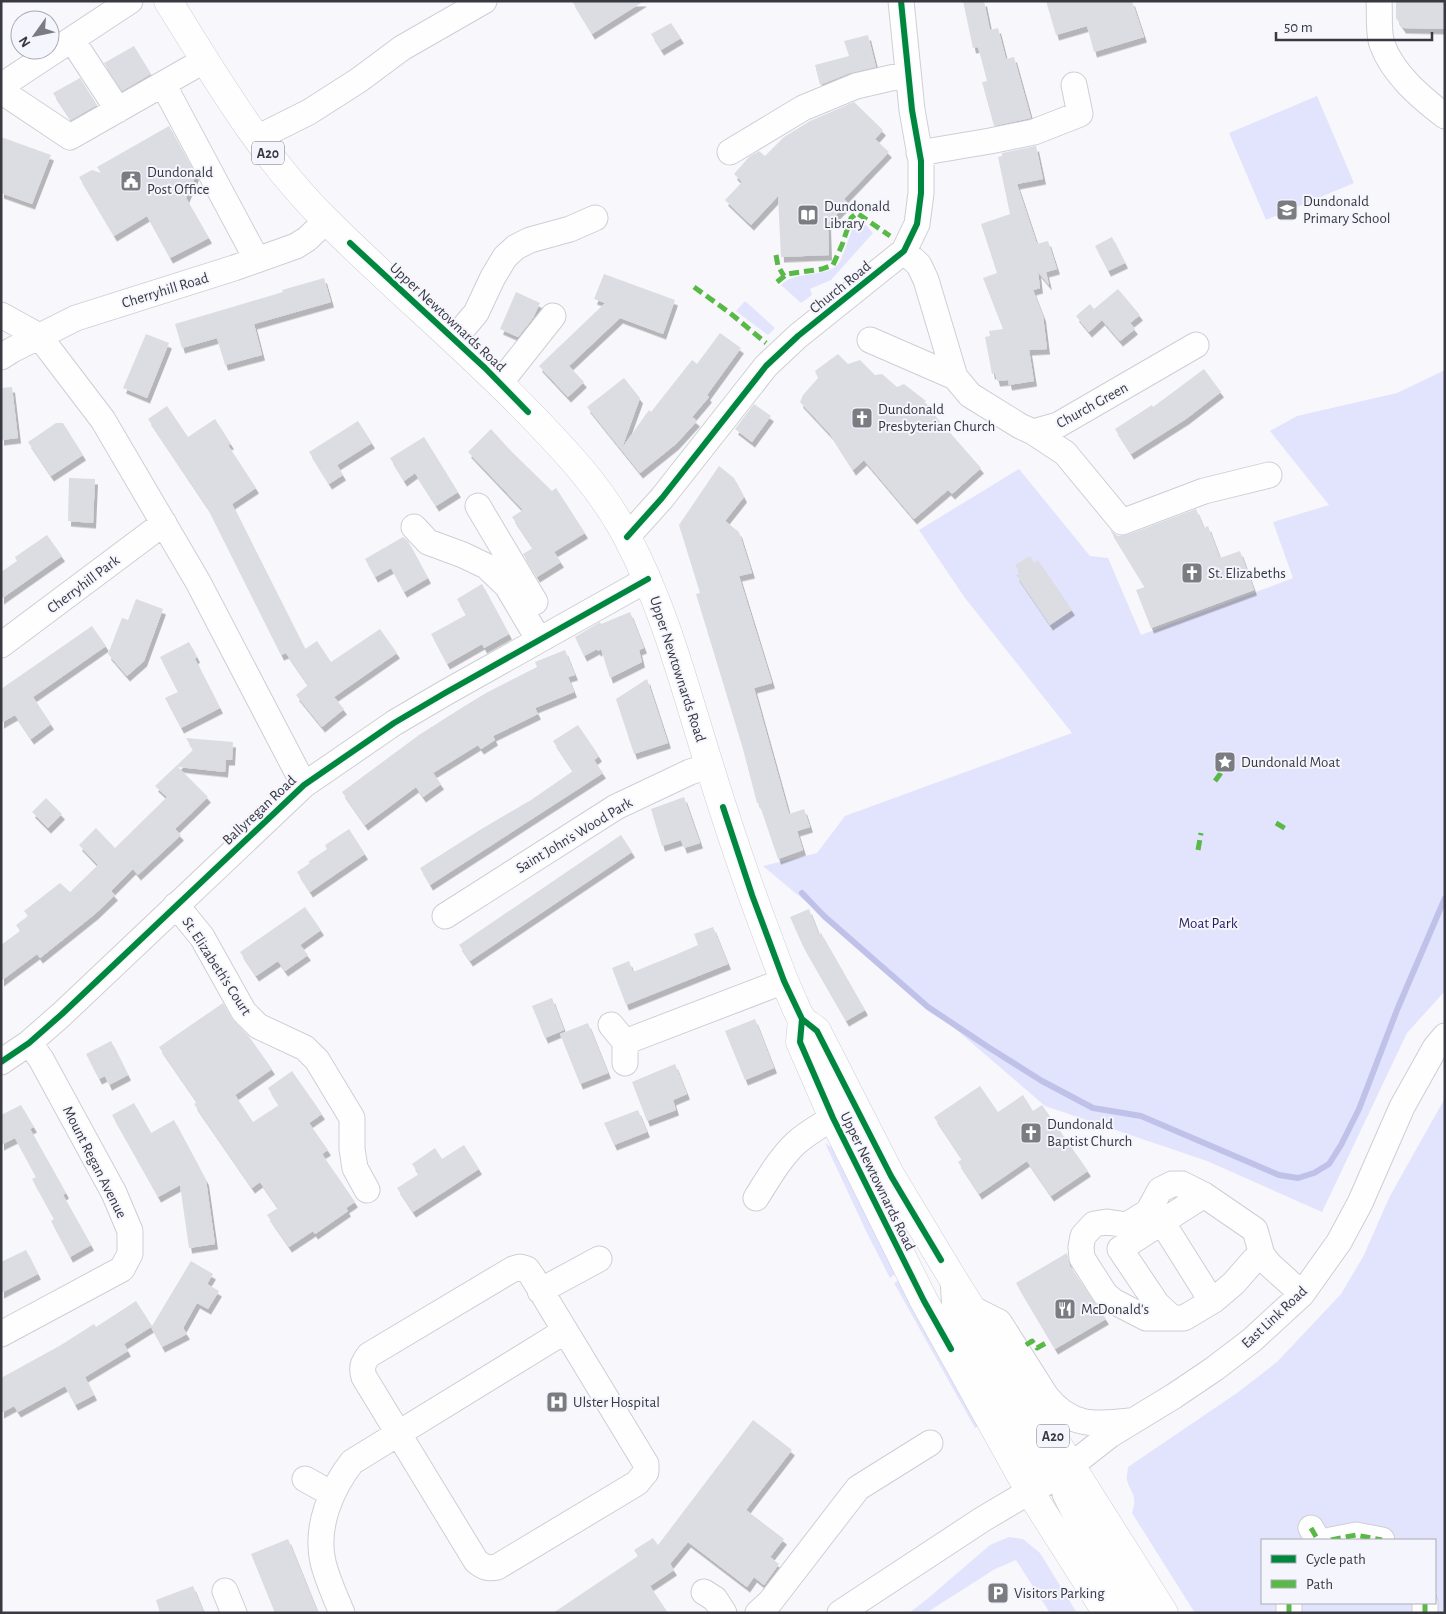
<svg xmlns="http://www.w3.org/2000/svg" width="1446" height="1614" viewBox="0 0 1446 1614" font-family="'Alegreya Sans',sans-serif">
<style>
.green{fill:#e2e4fd;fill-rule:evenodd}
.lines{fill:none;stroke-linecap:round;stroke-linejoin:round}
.stream{stroke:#bfc1e8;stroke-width:6}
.building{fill:#dcdde3;filter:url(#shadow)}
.minor-casing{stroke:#cecfd6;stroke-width:27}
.highway-casing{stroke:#cecfd6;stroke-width:29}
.minor{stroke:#fefeff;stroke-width:25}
.highway{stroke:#fefeff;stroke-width:28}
.quiet{stroke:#58b947;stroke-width:5;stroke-dasharray:10 5;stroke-linecap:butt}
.cycleway-casing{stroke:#f5f5fe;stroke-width:9}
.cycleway{stroke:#00873e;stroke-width:6}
.labels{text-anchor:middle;stroke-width:4;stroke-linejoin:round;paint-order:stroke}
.shield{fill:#f5f5fe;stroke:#71717a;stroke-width:1}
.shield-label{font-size:14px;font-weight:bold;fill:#383941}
.poi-label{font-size:15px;fill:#383941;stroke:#f5f5fe;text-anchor:start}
.street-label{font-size:15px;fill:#383941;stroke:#f5f5fe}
.park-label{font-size:15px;fill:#241d5c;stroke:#f5f5fe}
</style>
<defs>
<filter id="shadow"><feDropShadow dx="3" dy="5.5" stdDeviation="0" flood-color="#0004"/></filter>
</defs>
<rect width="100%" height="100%" fill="#f7f7fc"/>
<path class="green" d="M1317,96L1354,183L1266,220L1229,133Z
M855,222L866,225L873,233L831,280L810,289L812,295L801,303L781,285C795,270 829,278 839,263C845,252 850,234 855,222Z
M745,301L775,328L768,335L736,311Z
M1445,370V991L1407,1033L1322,1212L1207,1161L1045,1106L859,946L763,866L817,853L845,816L1072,733L965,598L919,530L1019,469L1090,556L1108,558L1141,635L1293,578L1273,522L1329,505L1270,431L1297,416L1397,393Z
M1445,1098V1613H1195L1132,1513C1138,1494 1131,1495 1127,1480C1126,1476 1128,1471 1128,1467L1237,1393L1277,1362L1341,1294L1363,1257L1390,1196ZM1262,1540H1435V1603H1262Z
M825,1143L834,1149L862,1208L897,1273L890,1278L867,1233Z
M900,1280L979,1425L975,1428L894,1283Z
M1009,1537L1023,1539L1040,1553L1077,1613H1050L1016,1560L995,1569L926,1613H909L926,1600L990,1545Z"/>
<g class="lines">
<path class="stream" d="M802,893L824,916L928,1007L988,1047L1042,1081L1093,1108L1141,1116L1279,1175L1298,1178L1314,1173L1329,1164L1341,1145L1359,1109L1397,1010L1445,898"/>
</g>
<path class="building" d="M572,1H644L592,34Z
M963,1H984L990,30L998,28L1006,59L1014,57L1031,118L994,126L982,82L987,81L978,47L973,48Z
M1046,1H1132L1144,37L1094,52L1087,26L1056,35Z
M1396,1H1445V29L1403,28L1396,18Z
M671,23L681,38L661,50L651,34Z
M868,35L876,67L850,73L820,85L815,65L849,56L844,41Z
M134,46L151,74L122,91L104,63Z
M80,78L97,105L71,120L53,93Z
M854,102L883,130L875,139L889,152L844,199L848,203L828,223L829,255L781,257L778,196L751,225L725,200L742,182L734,174L749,157L759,151L765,156L784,137L810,121Z
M169,126L196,175L186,198L209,238L170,258L147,216L114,236L79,177L92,170L101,173L97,167Z
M1,137L51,155L32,204L1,193Z
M1036,146L1043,179L1017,184L1037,244L1048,241L1057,269L1046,272L1049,285L1038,272L1040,288L1033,290L1043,316L1047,349L1029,350L1034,381L1009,385L1008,380L997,381L995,373L992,374L985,337L990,336L989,331L1003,329L983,278L997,273L981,224L1010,214L998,157L1002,156V153Z
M1112,237L1125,263L1108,271L1095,246Z
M604,274L675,300L663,334L620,318L569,366L584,382L568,397L539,366L605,303L594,299Z
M324,278L331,302L254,324L262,355L225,365L217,338L182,348L175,324L283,292L282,290Z
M1118,289L1140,315L1130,323L1135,329L1120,341L1102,320L1089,332L1076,316L1090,304L1094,309Z
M516,292L540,303L533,318L518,337L500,329Z
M720,333L741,348L707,395L709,397L692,417L697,421L676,444L640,473L587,407L624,378L640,398L622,448L649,410L651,412L692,360L697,364Z
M146,334L169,343L147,398L123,388Z
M838,354L848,364L860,360L875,375L882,374L897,387L904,384L926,401L924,403L981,468L952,494L948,490L914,519L864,460L853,470L830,434L800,402L803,395L818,378L815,371Z
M1204,369L1221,392L1186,419L1131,454L1115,429L1152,405L1153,407Z
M12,387L18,438L1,440V388Z
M754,404L771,416L752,442L735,429Z
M167,406L188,437L215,419L231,444L228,445L256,488L232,504L305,649L317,641L331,662L380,629L397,653L334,697L344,709L322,727L296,695L308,685L286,653L281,655L207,507L148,419Z
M358,421L372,443L337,465L343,475L329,484L309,452Z
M56,423H63L83,455L51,476L28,442Z
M491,429L511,451L552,491L556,488L585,533L554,552L561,562L537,577L523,554L533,548L512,517L523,510L468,452Z
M424,437L458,492L436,506L415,473L404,481L390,458Z
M719,466L734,478L744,497L725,521L739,532L752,573L739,576L772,683L754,688L789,814L804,809L810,827L797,831L803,850L778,859L759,803H757L743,749L696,594L700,593L679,525Z
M69,478L95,479L93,523L68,521Z
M1196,509L1204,528L1208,526L1220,558L1240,551L1254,590L1151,628L1136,590L1145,587L1110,530L1118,536L1127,535Z
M47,535L62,556L1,599V572L17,561L15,557Z
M403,537L408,541L428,578L404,592L391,568L375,577L365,559Z
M1030,556L1034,563L1038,560L1072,610L1050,625L1016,575L1020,573L1015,565Z
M482,584L509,634L484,648L482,644L447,664L431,634L466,615L457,599Z
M136,599L163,609L144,661L127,676L108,654L122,618L128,620Z
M630,612L644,648L639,650L642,662L610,678L601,649L598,651L597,649L584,656L575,637L600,622L601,624Z
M92,626L106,646L33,697L51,724L31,739L15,715L1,723V689Z
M189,642L197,657L195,659L220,708L181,728L165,698L178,692L160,657Z
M565,650L575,675L568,677L574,692L535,708L538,714L493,736L495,740L481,749L478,745L433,773L441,784L423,797L416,787L365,825L342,792L419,735L463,707L486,693L537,667L535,662Z
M647,679L668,743L634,754L616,699Z
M578,725L599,756L594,760L603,773L430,885L420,868L483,828L531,800L573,771L553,741Z
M186,738L233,742L232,760H226L225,772L178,767L208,797L175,829L181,835L138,875L133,869L111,891L115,895L95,914L40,958L37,954L1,981V945L20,931L16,925L28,916L24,911L60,883L70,892L98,865L79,845L96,828L115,848L167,797L155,786L193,750Z
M684,797L700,843L684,848L681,840L662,846L651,809Z
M46,798L62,814L48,828L32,812Z
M349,829L365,854L310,892L297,872L310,863L308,862L327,849L325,845Z
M621,835L632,852L470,961L459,945Z
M305,907L321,930L300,945L308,955L285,971L278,961L256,976L240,952Z
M809,909L819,935L821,933L865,1010L846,1021L803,946L790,917Z
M713,927L728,964L626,1005L612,968L629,961L633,972L675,955L698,945L694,934Z
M552,998L564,1030L545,1038L532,1006Z
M223,1003L232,1019L250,1038L272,1069L235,1095L253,1122L279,1105L268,1088L292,1071L322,1114L309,1123L328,1150L322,1154L355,1202L346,1208L348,1211L315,1234L313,1231L289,1247L267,1215L278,1208L260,1182L252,1188L194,1104L197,1102L159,1047Z
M755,1019L774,1068L745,1080L725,1031Z
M588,1023L608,1073L580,1084L560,1034Z
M111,1041L128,1075L109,1085L105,1076L99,1079L86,1054Z
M675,1064L687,1094L673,1100L676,1110L647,1121L632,1082Z
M980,1086L998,1112L1023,1095L1033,1111L1042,1105L1088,1171L1051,1196L1027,1161L979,1194L958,1162L962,1159L934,1117Z
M134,1103L151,1133L174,1120L206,1180L215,1244L189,1248L180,1185L158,1197L112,1115Z
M21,1105L34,1127L30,1129L66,1193L63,1195L91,1245L70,1257L51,1221L54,1219L32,1179L36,1177L15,1138L1,1145V1115Z
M638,1110L647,1132L614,1145L604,1123Z
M464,1145L479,1169L413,1212L397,1188L419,1174L412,1164L435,1148L442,1159Z
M26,1250L38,1274L1,1293V1262Z
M1067,1253L1070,1266L1106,1319L1055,1349L1016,1283Z
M191,1261L213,1274L207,1284L219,1291L208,1309L197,1303L183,1328L187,1334L162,1347L151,1327L124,1344L128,1351L85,1377L94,1395L75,1405L65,1386L18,1412L14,1406L1,1413V1378L61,1345L94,1324L96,1327L136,1301L152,1326Z
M753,1420L792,1450L746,1510L784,1539L770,1557L779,1564L764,1585L754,1577L747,1587L688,1542L670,1564L674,1570L650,1586L668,1613H553L638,1556L634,1550L653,1538L658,1545Z
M288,1539L318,1613H275L251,1554Z
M193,1586L204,1613H160L156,1600Z"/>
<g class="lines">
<g class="minor-casing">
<path id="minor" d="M1379,1C1380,13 1378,33 1382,44C1393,74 1420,97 1445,116
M72,40L118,110
M163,84L257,260
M1,86L130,1
M1,91L70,137L205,60
M257,138L309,112L359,80L402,48L484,1
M730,152L803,108L856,86L908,74
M919,153L990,141L1034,132L1080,114L1074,85
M904,251L919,265L926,280L955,377L970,395L1020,426L1033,432L1058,425L1196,345
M1,315L39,336L103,420L198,582L304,785
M454,339L476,313L493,277L505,257L516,247L530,240L570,229L595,218
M870,340L955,377
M1,357L12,350L76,318L234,268L296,246L307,239L326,221
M500,383L553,316
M1033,432L1065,453L1122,522L1204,491L1269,475
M478,506L535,602
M414,527L428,542L463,555L486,566L507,586L539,640
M627,537L662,498L766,366L798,336L904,251L917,224L921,193V161L912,110L901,1
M1,645L164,523
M176,905L202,937L244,1012L258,1026L305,1048L317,1060L352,1118V1149L355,1168L367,1190
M445,916L616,807L690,772L709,766
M611,1025L625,1042V1063
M625,1042L784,981
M1,1062L29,1043L62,1014L304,785L394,723L445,693L648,579
M756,1198C768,1179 780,1158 796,1143C807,1133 820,1126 833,1118
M1162,1222L1206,1292L1214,1300
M1262,1255L1254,1260L1234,1283L1214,1300L1184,1318H1146L1113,1301L1105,1294L1082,1258L1081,1247L1083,1236L1094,1224L1107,1222L1127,1225L1148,1212L1160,1190L1172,1184H1182L1204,1195L1255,1230L1262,1255L1270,1265L1302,1294
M520,1267L527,1269L532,1276L646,1464V1472L637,1483L497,1567C488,1569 483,1567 476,1561L364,1377C361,1367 363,1363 369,1355L513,1269Z
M953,1279L955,1312L1042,1462L1044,1484
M540,1291L599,1259
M973,1309L999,1322L1046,1396C1070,1427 1095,1425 1130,1421
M1172,1318L1157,1304L1120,1249L1204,1195
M1,1334L122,1269L130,1254V1231L114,1193L41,1059L29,1043
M1064,1471L1065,1494L1076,1516L1099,1552L1134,1613
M305,1479L332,1494
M1311,1528L1318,1540
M1331,1540L1356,1535L1382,1540
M225,1591L234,1613
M704,1592L715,1599L724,1613
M1289,1603V1613
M1425,1603V1613
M342,1613C335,1596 327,1579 323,1562C315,1527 331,1489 352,1462L565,1331
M758,1613L770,1602L858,1488L930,1443
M840,1613L983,1519L1064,1471L1110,1435L1174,1396L1214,1369L1252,1340L1302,1294L1339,1242L1360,1203L1402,1107L1435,1048L1445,1036"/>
</g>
<g class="highway-casing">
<path id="highway" d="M168,1C216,78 263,159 329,223C394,288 464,346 528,412C566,451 603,490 628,539C660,600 679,666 699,732C719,798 740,863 764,927C774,953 782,978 794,1003C796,1008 799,1015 802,1019C806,1024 813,1027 817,1031L891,1176L953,1279L1164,1613
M802,1019L800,1042L833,1118L924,1301L1030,1492L1107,1613"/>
</g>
<use href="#minor" class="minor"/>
<use href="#highway" class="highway"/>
<path class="quiet" d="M776,255L778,266L784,276
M777,282L787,274L822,269L833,265L842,245L851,218L857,213L890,236
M694,287L730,313L766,343
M1215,781L1223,770L1237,763
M1276,823L1288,830
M1198,850L1201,833
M1026,1345L1032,1341L1037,1348L1046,1343
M1311,1528L1318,1540
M1331,1540L1356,1535L1382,1540
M1289,1603V1613
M1425,1603V1613"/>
<g class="cycleway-casing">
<path id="cycleway" d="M350,243L485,368L528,412
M627,537L662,498L766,366L798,336L904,251L917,224L921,193V161L912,110L901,1
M723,807L752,895L784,981L802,1019L817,1031L891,1176L941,1260
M802,1019L800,1042L833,1118L924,1301L951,1349
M1,1062L29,1043L62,1014L304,785L394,723L445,693L648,579"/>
</g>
<use href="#cycleway" class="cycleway"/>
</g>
<defs>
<g id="civic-square" transform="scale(1.125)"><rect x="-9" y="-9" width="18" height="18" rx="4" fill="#7b7c82" stroke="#f5f5fe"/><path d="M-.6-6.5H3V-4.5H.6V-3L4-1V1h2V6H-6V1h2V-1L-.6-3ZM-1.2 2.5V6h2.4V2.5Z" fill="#fff"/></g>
<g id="school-square" transform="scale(1.125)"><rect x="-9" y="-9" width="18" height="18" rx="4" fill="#7b7c82" stroke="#f5f5fe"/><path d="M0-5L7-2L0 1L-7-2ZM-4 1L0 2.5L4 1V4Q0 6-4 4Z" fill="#fff"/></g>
<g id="library-square" transform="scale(1.125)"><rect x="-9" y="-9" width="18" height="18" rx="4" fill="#7b7c82" stroke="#f5f5fe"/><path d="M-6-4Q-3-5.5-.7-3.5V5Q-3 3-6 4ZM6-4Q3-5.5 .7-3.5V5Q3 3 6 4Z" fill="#fff"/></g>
<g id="church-square" transform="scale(1.125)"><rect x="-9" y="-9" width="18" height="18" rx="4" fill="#7b7c82" stroke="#f5f5fe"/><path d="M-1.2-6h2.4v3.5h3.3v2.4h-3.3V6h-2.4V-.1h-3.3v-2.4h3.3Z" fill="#fff"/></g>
<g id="sight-square" transform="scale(1.125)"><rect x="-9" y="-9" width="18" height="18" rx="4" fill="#7b7c82" stroke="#f5f5fe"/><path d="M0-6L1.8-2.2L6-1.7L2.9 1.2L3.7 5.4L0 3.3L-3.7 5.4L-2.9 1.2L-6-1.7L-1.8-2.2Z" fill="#fff"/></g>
<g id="restaurant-square" transform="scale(1.125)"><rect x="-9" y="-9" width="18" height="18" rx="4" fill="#7b7c82" stroke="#f5f5fe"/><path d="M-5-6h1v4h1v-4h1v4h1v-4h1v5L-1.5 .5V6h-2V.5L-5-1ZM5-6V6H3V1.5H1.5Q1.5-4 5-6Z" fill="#fff"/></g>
<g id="hospital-square" transform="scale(1.125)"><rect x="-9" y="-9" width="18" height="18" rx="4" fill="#7b7c82" stroke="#f5f5fe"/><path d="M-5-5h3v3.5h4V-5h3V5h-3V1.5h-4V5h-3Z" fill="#fff"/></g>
<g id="parking-square" transform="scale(1.125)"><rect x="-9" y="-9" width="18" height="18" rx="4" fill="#7b7c82" stroke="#f5f5fe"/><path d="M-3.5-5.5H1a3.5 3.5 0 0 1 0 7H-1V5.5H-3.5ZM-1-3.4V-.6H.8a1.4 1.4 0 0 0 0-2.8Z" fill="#fff"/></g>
</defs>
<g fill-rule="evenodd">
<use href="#civic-square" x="131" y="181"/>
<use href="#school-square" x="1287" y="210"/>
<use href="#library-square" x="808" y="215"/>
<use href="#church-square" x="862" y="418"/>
<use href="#church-square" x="1192" y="573"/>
<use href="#sight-square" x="1225" y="762"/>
<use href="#church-square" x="1031" y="1133"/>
<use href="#restaurant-square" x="1065" y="1309"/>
<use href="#hospital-square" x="557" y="1402"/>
<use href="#parking-square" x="998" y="1593"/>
</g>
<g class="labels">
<g class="shield">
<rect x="252" y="141.5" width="32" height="23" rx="4"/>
<rect x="1037" y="1424.5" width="32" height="23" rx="4"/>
</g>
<g class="shield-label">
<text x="268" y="158">A20</text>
<text x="1053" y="1441">A20</text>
</g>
<g class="poi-label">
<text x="147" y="177">Dundonald<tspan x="147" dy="17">Post Office</tspan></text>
<text x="1303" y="206">Dundonald<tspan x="1303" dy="17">Primary School</tspan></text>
<text x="824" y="211">Dundonald<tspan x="824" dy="17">Library</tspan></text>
<text x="878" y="414">Dundonald<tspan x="878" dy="17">Presbyterian Church</tspan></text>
<text x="1208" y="578">St. Elizabeths</text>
<text x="1241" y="767">Dundonald Moat</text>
<text x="1047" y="1129">Dundonald<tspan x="1047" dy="17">Baptist Church</tspan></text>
<text x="1081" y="1314">McDonald's</text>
<text x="573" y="1407">Ulster Hospital</text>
<text x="1014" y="1598">Visitors Parking</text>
</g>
<g class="street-label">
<text transform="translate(840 287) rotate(-39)" y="5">Church Road</text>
<text transform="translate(165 290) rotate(-17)" y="5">Cherryhill Road</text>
<text transform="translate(448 317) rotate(43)" y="5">Upper Newtownards Road</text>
<text transform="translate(1092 405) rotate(-29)" y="5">Church Green</text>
<text transform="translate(83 584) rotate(-37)" y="5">Cherryhill Park</text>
<text transform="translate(678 669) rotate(72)" y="5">Upper Newtownards Road</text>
<text transform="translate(259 810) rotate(-43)" y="5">Ballyregan Road</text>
<text transform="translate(574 835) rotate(-31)" y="5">Saint John's Wood Park</text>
<text transform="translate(217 966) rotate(57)" y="5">St. Elizabeth's Court</text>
<text transform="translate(95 1162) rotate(63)" y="5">Mount Regan Avenue</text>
<text transform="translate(878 1181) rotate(64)" y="5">Upper Newtownards Road</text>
<text transform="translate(1274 1317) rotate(-43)" y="5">East Link Road</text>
</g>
<g class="park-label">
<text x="1208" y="928">Moat Park</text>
</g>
</g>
<rect width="1446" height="1614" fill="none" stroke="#383941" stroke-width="5"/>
<rect x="1261" y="1539" width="175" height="65" fill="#f5f5fe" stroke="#a9aab2"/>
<rect x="1271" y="1555" width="25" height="8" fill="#00873e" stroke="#a9aab2"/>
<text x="1306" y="1564" font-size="15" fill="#383941">Cycle path</text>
<rect x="1271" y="1580" width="25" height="8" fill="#58b947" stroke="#a9aab2"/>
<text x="1306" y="1589" font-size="15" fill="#383941">Path</text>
<g transform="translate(35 35) rotate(237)"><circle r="24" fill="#f5f5fe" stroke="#a9aab2"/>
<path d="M0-4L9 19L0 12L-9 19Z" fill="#7b7c82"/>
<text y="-8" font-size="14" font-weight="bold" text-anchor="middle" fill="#383941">N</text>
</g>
<path d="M1276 32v8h156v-8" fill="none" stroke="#383941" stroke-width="2.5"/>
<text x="1284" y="32" font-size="15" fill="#383941" stroke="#f5f5fe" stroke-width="4" paint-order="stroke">50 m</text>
</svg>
